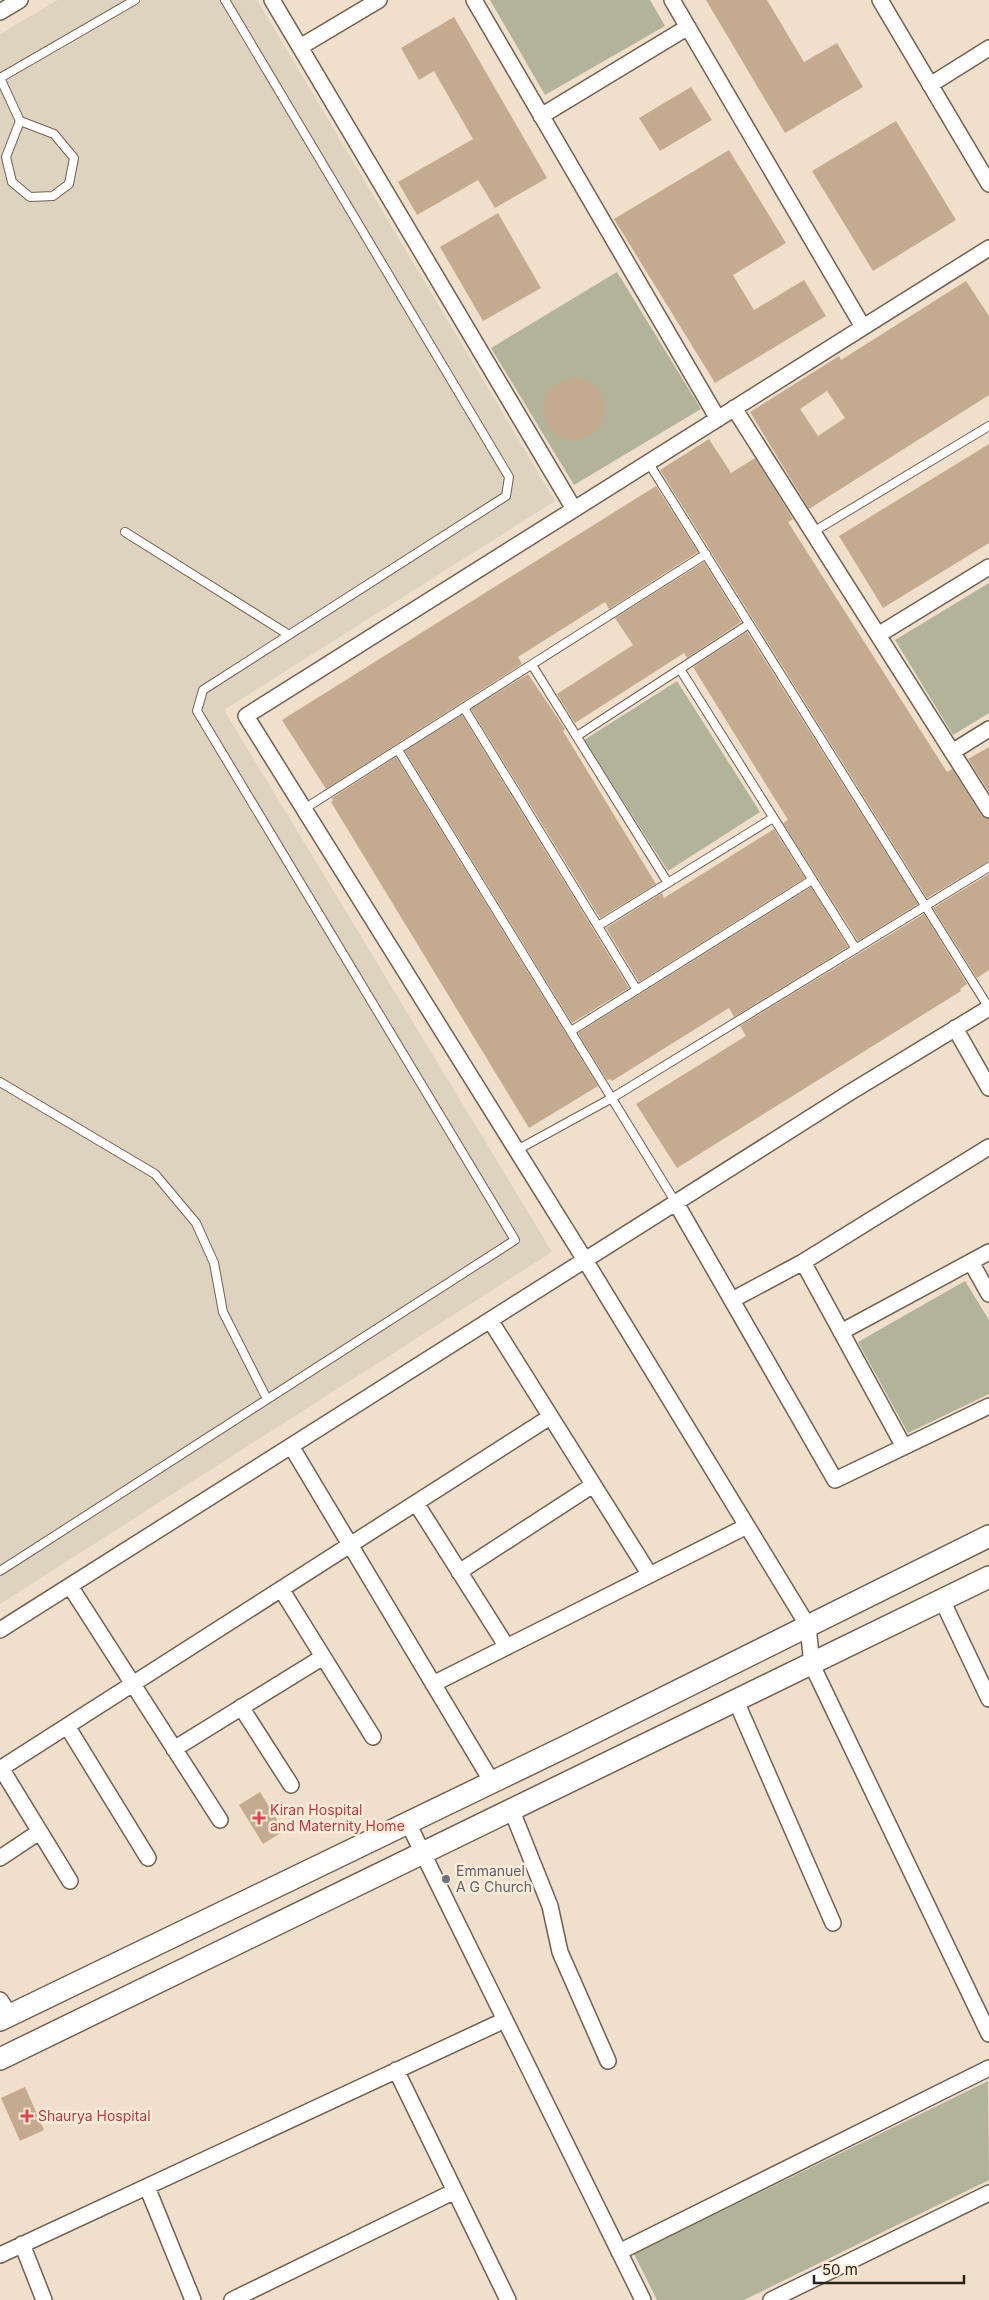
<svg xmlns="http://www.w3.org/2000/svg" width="989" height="2300" viewBox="0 0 989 2300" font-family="Inter,sans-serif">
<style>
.education{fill:#ddd3bf}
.green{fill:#b2b499}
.building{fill:#c4ab8f;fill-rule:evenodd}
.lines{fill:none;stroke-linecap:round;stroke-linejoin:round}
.lane-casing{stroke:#706250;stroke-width:10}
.street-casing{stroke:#706250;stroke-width:18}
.secondary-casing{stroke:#706250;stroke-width:24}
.lane{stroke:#fff;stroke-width:8}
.street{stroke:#fff;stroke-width:15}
.secondary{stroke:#fff;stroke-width:21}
.health-dot{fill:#e0444e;stroke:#fdecd7;stroke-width:2}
.worship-dot{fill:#6b7280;stroke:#fdecd7;stroke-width:2}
.labels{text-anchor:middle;stroke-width:5;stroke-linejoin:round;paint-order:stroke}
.health-label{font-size:14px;fill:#be3a42;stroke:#fdecd7;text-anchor:start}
.worship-label{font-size:14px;fill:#5b616d;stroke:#fdecd7;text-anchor:start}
</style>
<rect width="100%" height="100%" fill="#f0dfca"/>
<path class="education" d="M58,0H257L555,501L224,710L552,1252L0,1604V34Z"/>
<path class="green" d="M490,0H650L665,26L545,95Z
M617,272L701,409L574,485L491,348Z
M989,583V713L953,735L895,640Z
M677,681L760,812L668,871L584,740Z
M965,1281L989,1320V1394L908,1433L858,1342Z
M988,2081L989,2180L744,2300H657L634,2254Z"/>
<path class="building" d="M706,0H767L804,62L837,43L863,87L785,133Z
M454,17L547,178L495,208L478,180L417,215L398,182L473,139L434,71L419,80L401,48Z
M691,87L712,120L660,151L639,118Z
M896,121L956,220L873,271L812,171Z
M729,150L786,243L733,275L754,310L804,280L826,316L715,383L614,219Z
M498,213L541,288L483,321L440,247Z
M966,281L989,316V395L809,509L750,412L839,356L841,360ZM827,391L845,418L818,436L800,409Z
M543 409a31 31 0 1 1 62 0a31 31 0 1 1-62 0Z
M709,439L731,473L755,458L793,519L788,522L947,772L952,769L981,815L989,819V861L927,898L660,470Z
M989,444V543L883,608L839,536Z
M656,486L698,552L609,609L605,602L518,657L522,664L326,789L282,720Z
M704,562L741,622L687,658L684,653L575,723L557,694L633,645L615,618Z
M747,632L918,904L858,941L783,823L788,820L693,667Z
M528,674L565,729L563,731L656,884L600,918L471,709Z
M462,715L629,988L572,1023L405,751Z
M989,747V792L968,759Z
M396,757L598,1086L529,1128L331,802L333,801L332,798Z
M774,829L805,878L639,982L606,928L662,893L664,898Z
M989,874V970L977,978L933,908Z
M811,887L848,947L734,1017L729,1008L612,1081L610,1079L607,1080L578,1033Z
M924,914L967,984L960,989L961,991L677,1168L636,1104L746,1036L740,1026Z
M260,1792L284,1831L263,1844L239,1805Z
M25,2087L44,2130L20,2141L1,2098Z"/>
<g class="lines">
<g class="lane-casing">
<path id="lane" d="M0,78L20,121L54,134L74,158L69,184L53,196L30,197L12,182L6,157L20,121
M0,78L135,0
M648,462L989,1008
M125,532L289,635
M813,532L989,426
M532,665L668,883
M680,669L856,949
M464,708L637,990
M577,736L749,624
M398,750L676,1203
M304,809L706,554
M598,926L773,818
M571,1031L812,880
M0,1082L155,1174L196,1223L214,1263L223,1312L267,1399
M516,1149L517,1150L612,1098L989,867
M0,1571L515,1240L197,711L203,690L506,496L509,477L225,0"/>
</g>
<g class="street-casing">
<path id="street" d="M272,0L574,509
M474,0L718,419
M672,0L863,327
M880,0L989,184
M0,12L20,0
M300,47L379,0
M930,85L989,48
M541,116L688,27
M989,248L246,716L585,1260L808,1626L812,1665L989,2034
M734,408L989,810
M878,635L989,567
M952,752L989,729
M955,1028L989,1088
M676,1203L835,1480L989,1406
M803,1262L904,1447
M971,1262L989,1294
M732,1300L803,1262L989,1147
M490,1320L650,1575
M841,1332L989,1252
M291,1446L492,1782
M416,1503L507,1647
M459,1572L593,1485
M70,1586L220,1820
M281,1589L373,1737
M942,1600L989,1699
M0,1630L849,1093L989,1008
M433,1684L747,1526
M736,1701L833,1923
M241,1707L291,1785
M67,1726L148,1858
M174,1749L323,1657
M1,1768L70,1881
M0,1769L550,1417
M512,1811L550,1906L560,1952L608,2061
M408,1823L643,2300
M0,1858L39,1832
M0,2000L10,2015
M396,2070L508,2300
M147,2187L193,2300
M22,2244L44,2300
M619,2252L989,2068
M0,2255L505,2020
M232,2300L455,2191
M771,2300L989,2193"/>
</g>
<g class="secondary-casing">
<path id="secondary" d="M0,2020L569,1745L989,1536
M0,2059L989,1577"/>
</g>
<use href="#lane" class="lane"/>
<use href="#street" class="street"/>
<use href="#secondary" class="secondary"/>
</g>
<g class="health-dot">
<path d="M256.5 1810.5h5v5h5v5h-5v5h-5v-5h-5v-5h5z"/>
<path d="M24.5 2108.5h5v5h5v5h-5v5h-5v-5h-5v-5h5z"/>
</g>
<circle class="worship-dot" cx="446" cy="1879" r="5"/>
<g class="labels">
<g class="health-label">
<text x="270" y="1815">Kiran Hospital<tspan x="270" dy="16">and Maternity Home</tspan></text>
<text x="38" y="2121">Shaurya Hospital</text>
</g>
<g class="worship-label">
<text x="456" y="1876">Emmanuel<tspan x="456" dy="16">A G Church</tspan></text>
</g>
</g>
<path d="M814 2275v8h150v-8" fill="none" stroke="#28221a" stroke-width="2.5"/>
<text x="822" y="2275" font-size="15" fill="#28221a" stroke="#fdecd7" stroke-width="4" paint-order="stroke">50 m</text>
</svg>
